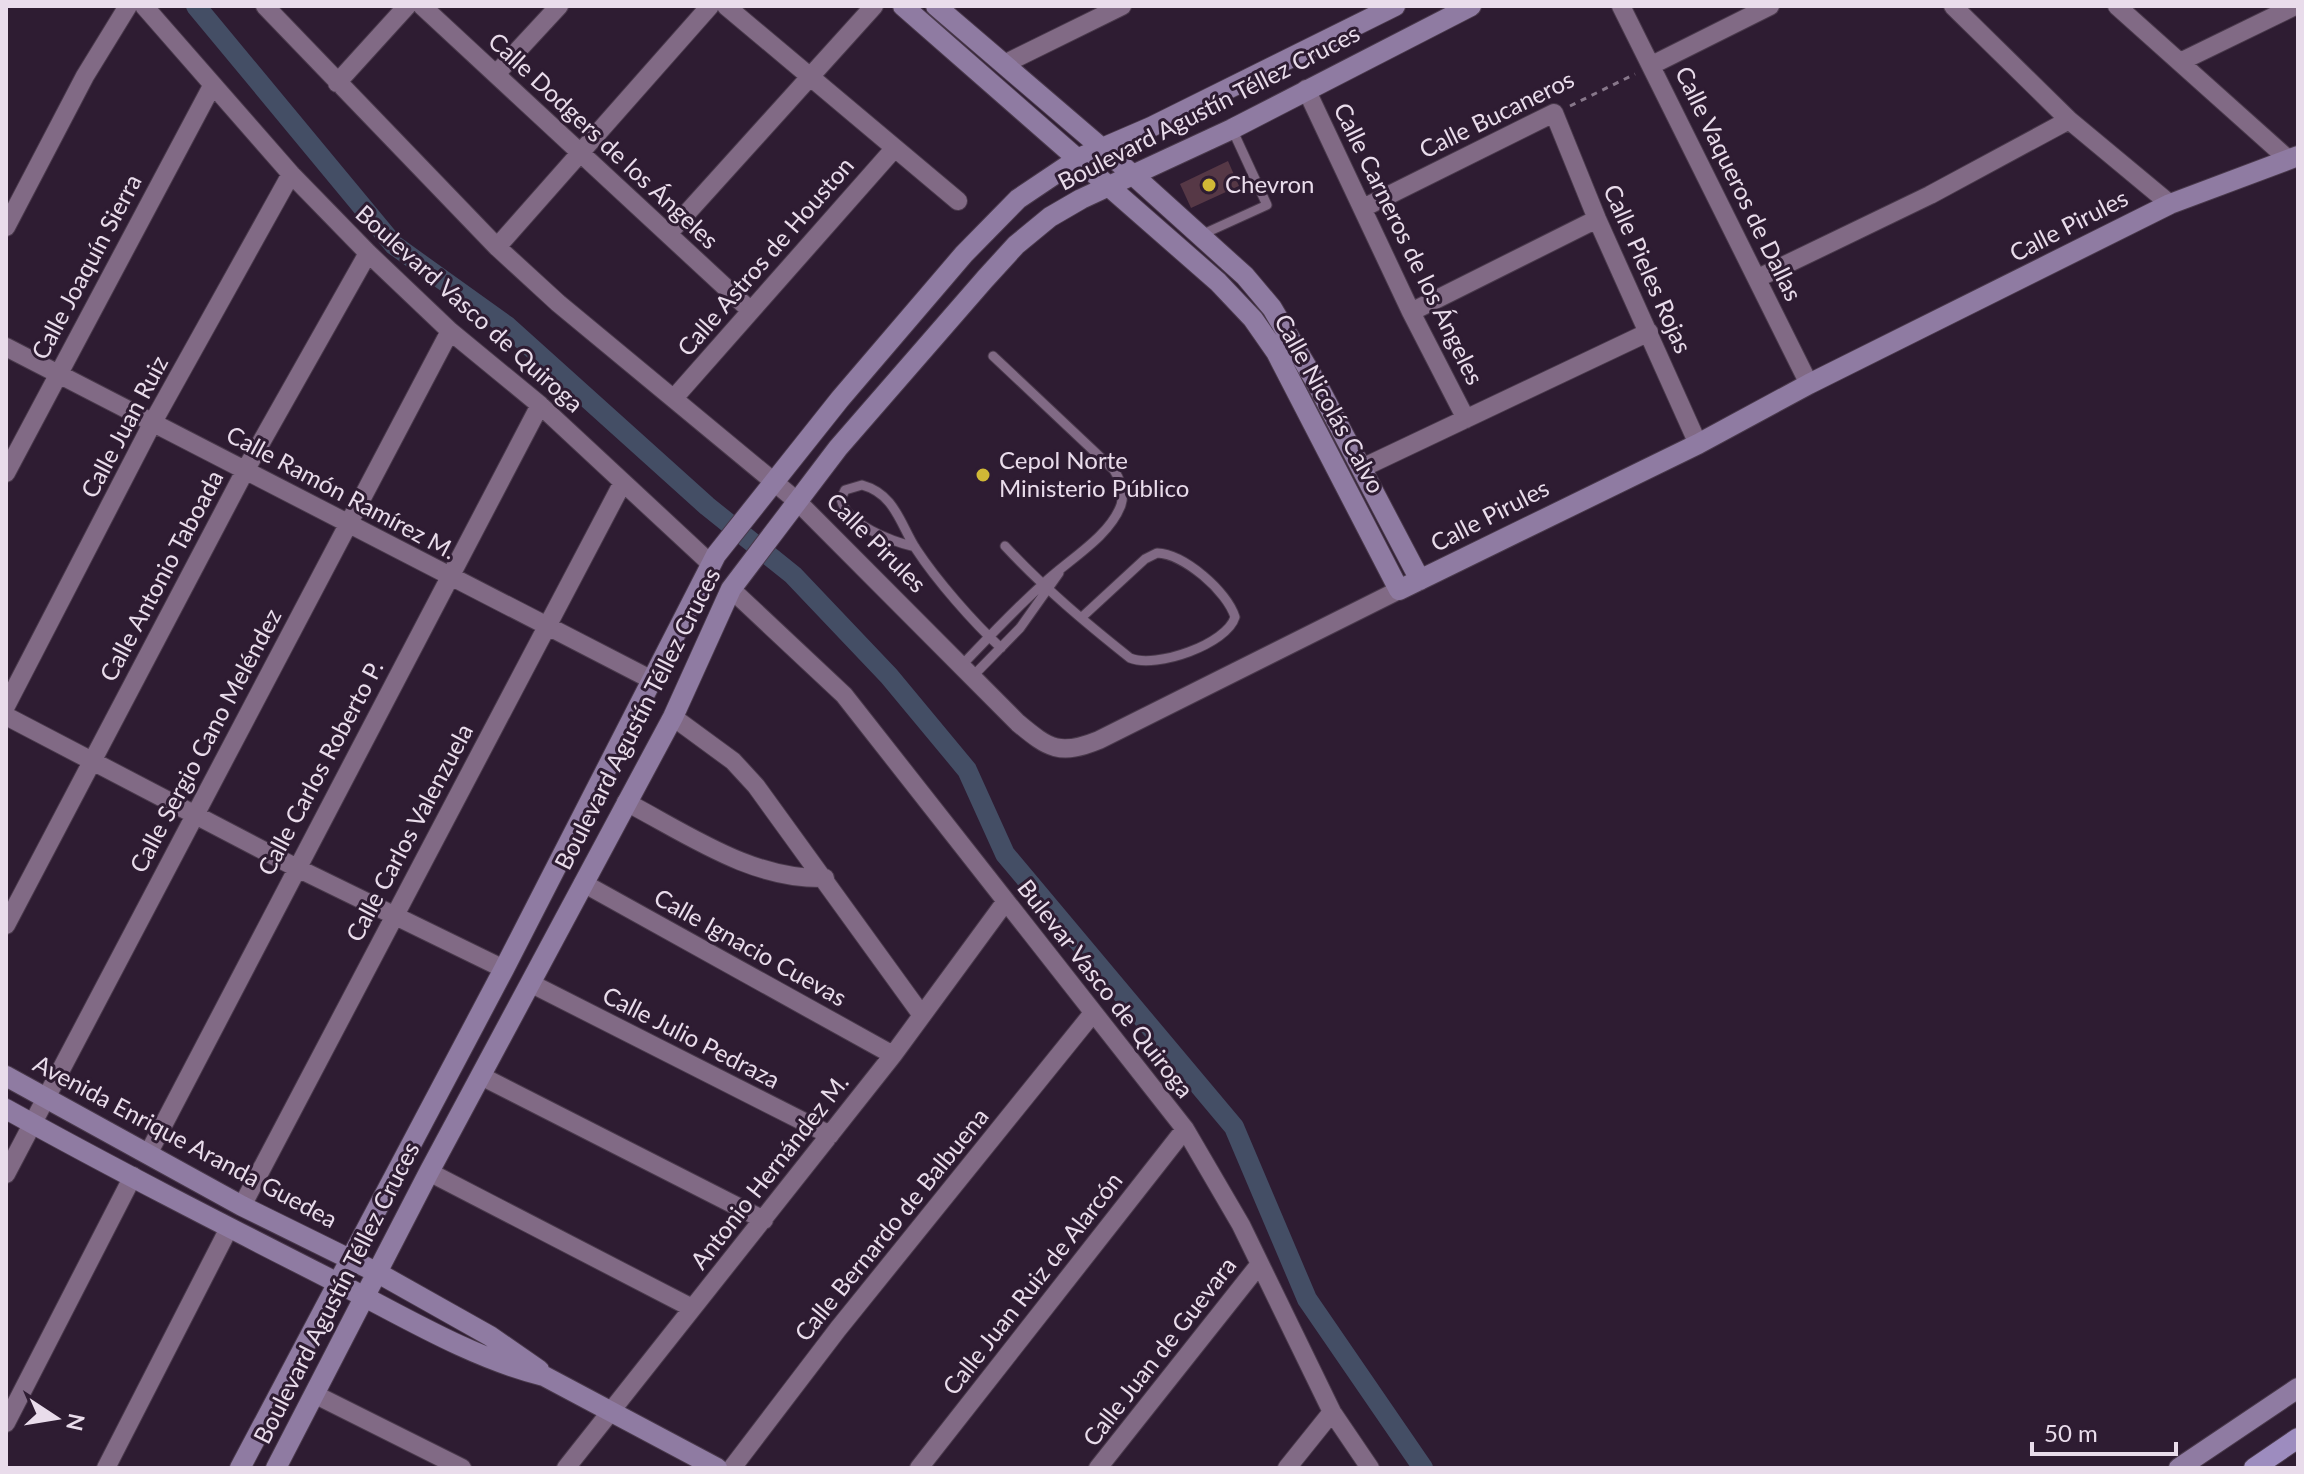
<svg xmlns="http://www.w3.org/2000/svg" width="2304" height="1474" viewBox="0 0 2304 1474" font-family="Lato,sans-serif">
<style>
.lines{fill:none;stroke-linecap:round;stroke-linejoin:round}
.canal{stroke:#444e65;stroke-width:20}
.building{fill:#563846}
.lane-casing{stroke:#49394b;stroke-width:11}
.street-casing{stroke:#49394b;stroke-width:20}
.secondary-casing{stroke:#49394b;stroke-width:22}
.primary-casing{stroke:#49394b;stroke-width:22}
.path{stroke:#87778a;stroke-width:3;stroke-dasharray:6 6;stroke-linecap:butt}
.lane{stroke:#816a85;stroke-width:9}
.street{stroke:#816a85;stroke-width:18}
.secondary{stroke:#8f7ba2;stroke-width:20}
.primary{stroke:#9d8cbf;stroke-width:20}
.poi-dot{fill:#d0b836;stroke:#2e1c32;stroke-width:3}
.labels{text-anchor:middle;stroke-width:6;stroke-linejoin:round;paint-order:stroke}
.street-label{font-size:24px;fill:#e9dceb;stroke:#2e1c32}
.poi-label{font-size:24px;fill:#e9dceb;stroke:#2e1c32;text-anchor:start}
</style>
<rect width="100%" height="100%" fill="#2e1c32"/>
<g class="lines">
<path class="canal" d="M196,6L394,245L507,326L707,506L793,575L889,676L967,770L1005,854L1234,1127L1307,1299L1423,1468"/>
</g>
<path class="building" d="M1228,161L1239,186L1191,208L1180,184Z"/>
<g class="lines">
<g class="lane-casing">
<path id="lane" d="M1201,235L1267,205L1232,129
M1005,546C1044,588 1086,623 1130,658C1156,669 1227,644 1235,617C1227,591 1184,554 1157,553L1145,559L1081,618
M915,547C891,541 847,525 841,499L845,490L862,485C895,494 900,524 916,549C937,581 973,622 1001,648
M962,665C988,638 1014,610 1042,585C1066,561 1109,538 1121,505C1125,492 1121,481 1114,470L993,356
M973,676L1020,628L1059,573"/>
</g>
<g class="street-casing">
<path id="street" d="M144,6L291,174L368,253L450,331L540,405L711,564
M265,6L497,247L558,303L797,501L1018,723C1049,749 1060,756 1099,740L1399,590
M422,6L751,311
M726,6L958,201
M1621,6L1809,384
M1953,6L2069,120L2170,204
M2117,6L2288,159
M2180,62L2295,6
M1004,64L1122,6
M1652,65L1770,6
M496,74L559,6
M337,83L407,6
M1306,89L1411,312L1466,419
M1363,208L1554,113L1597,219L1698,444
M6,227L85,76L128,6
M668,234L874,6
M497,247L710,6
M1758,278L1930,195L2069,120
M1411,312L1597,219
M6,347L654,681
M675,397L893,150
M1362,468L1649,332
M6,473L212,86
M731,589L844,695L1185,1129L1241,1225L1332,1412L1370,1468
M6,706L153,422L291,174
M6,716L295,867L504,969
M673,717L733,761L756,786L921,1014
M626,802C689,835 752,880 825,878
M583,883L893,1055
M6,925L246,469L368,253
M530,983L830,1135
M481,1076L764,1220
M148,1154L540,405
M429,1172L692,1308
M6,1174L450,331
M242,1206L622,484
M314,1394L462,1468
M6,1423L133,1176
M106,1468L229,1228
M566,1468L893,1055L1006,901
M732,1468L838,1329L1093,1013
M919,1468L1185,1129
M1098,1468L1259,1265
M1287,1468L1332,1412"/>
</g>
<g class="secondary-casing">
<path id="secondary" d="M903,6L1218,282L1253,319L1276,352L1399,590L1698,444L1809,384L2170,204L2298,156
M936,6L1132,174L1245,276L1272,308L1317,384L1420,580
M6,1076L242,1206L378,1273L490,1336L539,1370
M6,1109C114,1169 224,1225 334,1281C401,1315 471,1358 544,1376L717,1468
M240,1468L504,969L716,555L840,399L964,254L1018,199L1079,158L1151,127L1395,6
M276,1468L429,1172L673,717L731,589L838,448L985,279L1016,245L1050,217L1081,199L1232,129L1471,6
M2179,1468L2298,1388"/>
</g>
<g class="primary-casing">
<path id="primary" d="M2254,1468L2298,1438"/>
</g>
<path class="path" d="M1570,106L1635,74
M2297,1468L2298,1467"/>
<use href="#lane" class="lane"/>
<use href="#street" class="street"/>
<use href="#secondary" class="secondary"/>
<use href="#primary" class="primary"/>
</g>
<g class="poi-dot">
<circle cx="1209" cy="185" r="8"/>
<circle cx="983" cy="475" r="8"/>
</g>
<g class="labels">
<g class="street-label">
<text transform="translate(1209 108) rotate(-27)" y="8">Boulevard Agustín Téllez Cruces</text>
<text transform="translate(1497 115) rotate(-26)" y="8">Calle Bucaneros</text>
<text transform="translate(603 141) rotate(43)" y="8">Calle Dodgers de los Ángeles</text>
<text transform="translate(1738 184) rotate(64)" y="8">Calle Vaqueros de Dallas</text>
<text transform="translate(2069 226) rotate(-27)" y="8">Calle Pirules</text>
<text transform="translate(1408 244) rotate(64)" y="8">Calle Carneros de los Ángeles</text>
<text transform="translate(766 257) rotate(-49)" y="8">Calle Astros de Houston</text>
<text transform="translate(87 267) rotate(-62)" y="8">Calle Joaquín Sierra</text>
<text transform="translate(1647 269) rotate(66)" y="8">Calle Pieles Rojas</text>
<text transform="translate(469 309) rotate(42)" y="8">Boulevard Vasco de Quiroga</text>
<text transform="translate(1329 404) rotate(61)" y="8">Calle Nicolás Calvo</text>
<text transform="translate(125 427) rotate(-62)" y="8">Calle Juan Ruiz</text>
<text transform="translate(341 493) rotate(28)" y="8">Calle Ramón Ramírez M.</text>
<text transform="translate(1490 516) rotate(-27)" y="8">Calle Pirules</text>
<text transform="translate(876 543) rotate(45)" y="8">Calle Pirules</text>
<text transform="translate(162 576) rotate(-62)" y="8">Calle Antonio Taboada</text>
<text transform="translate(638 719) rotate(-63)" y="8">Boulevard Agustín Téllez Cruces</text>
<text transform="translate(206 741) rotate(-62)" y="8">Calle Sergio Cano Meléndez</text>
<text transform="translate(321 768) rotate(-62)" y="8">Calle Carlos Roberto P.</text>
<text transform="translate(410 833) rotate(-62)" y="8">Calle Carlos Valenzuela</text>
<text transform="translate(750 948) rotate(29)" y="8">Calle Ignacio Cuevas</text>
<text transform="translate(1105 989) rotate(52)" y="8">Bulevar Vasco de Quiroga</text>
<text transform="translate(691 1038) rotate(27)" y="8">Calle Julio Pedraza</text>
<text transform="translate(185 1142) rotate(28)" y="8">Avenida Enrique Aranda Guedea</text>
<text transform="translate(770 1172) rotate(-52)" y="8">Antonio Hernández M.</text>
<text transform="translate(892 1225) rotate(-51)" y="8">Calle Bernardo de Balbuena</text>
<text transform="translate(1033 1284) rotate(-52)" y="8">Calle Juan Ruiz de Alarcón</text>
<text transform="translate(337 1293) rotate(-63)" y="8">Boulevard Agustín Téllez Cruces</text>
<text transform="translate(1160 1352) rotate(-52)" y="8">Calle Juan de Guevara</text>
</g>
<g class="poi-label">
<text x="1225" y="193">Chevron</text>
<text x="999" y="469">Cepol Norte<tspan x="999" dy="28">Ministerio Público</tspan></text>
</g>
</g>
<rect width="2304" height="1474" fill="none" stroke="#e9dceb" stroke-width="16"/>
<g transform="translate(56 1418) rotate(102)" stroke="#2e1c32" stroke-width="6" paint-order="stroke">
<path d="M0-6L14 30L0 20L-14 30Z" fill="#e9dceb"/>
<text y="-12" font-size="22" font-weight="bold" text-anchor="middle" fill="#e9dceb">N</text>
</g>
<path d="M2032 1442v12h144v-12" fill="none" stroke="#e9dceb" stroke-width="4"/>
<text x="2044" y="1442" font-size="24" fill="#e9dceb" stroke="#2e1c32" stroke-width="6" paint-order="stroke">50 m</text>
</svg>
